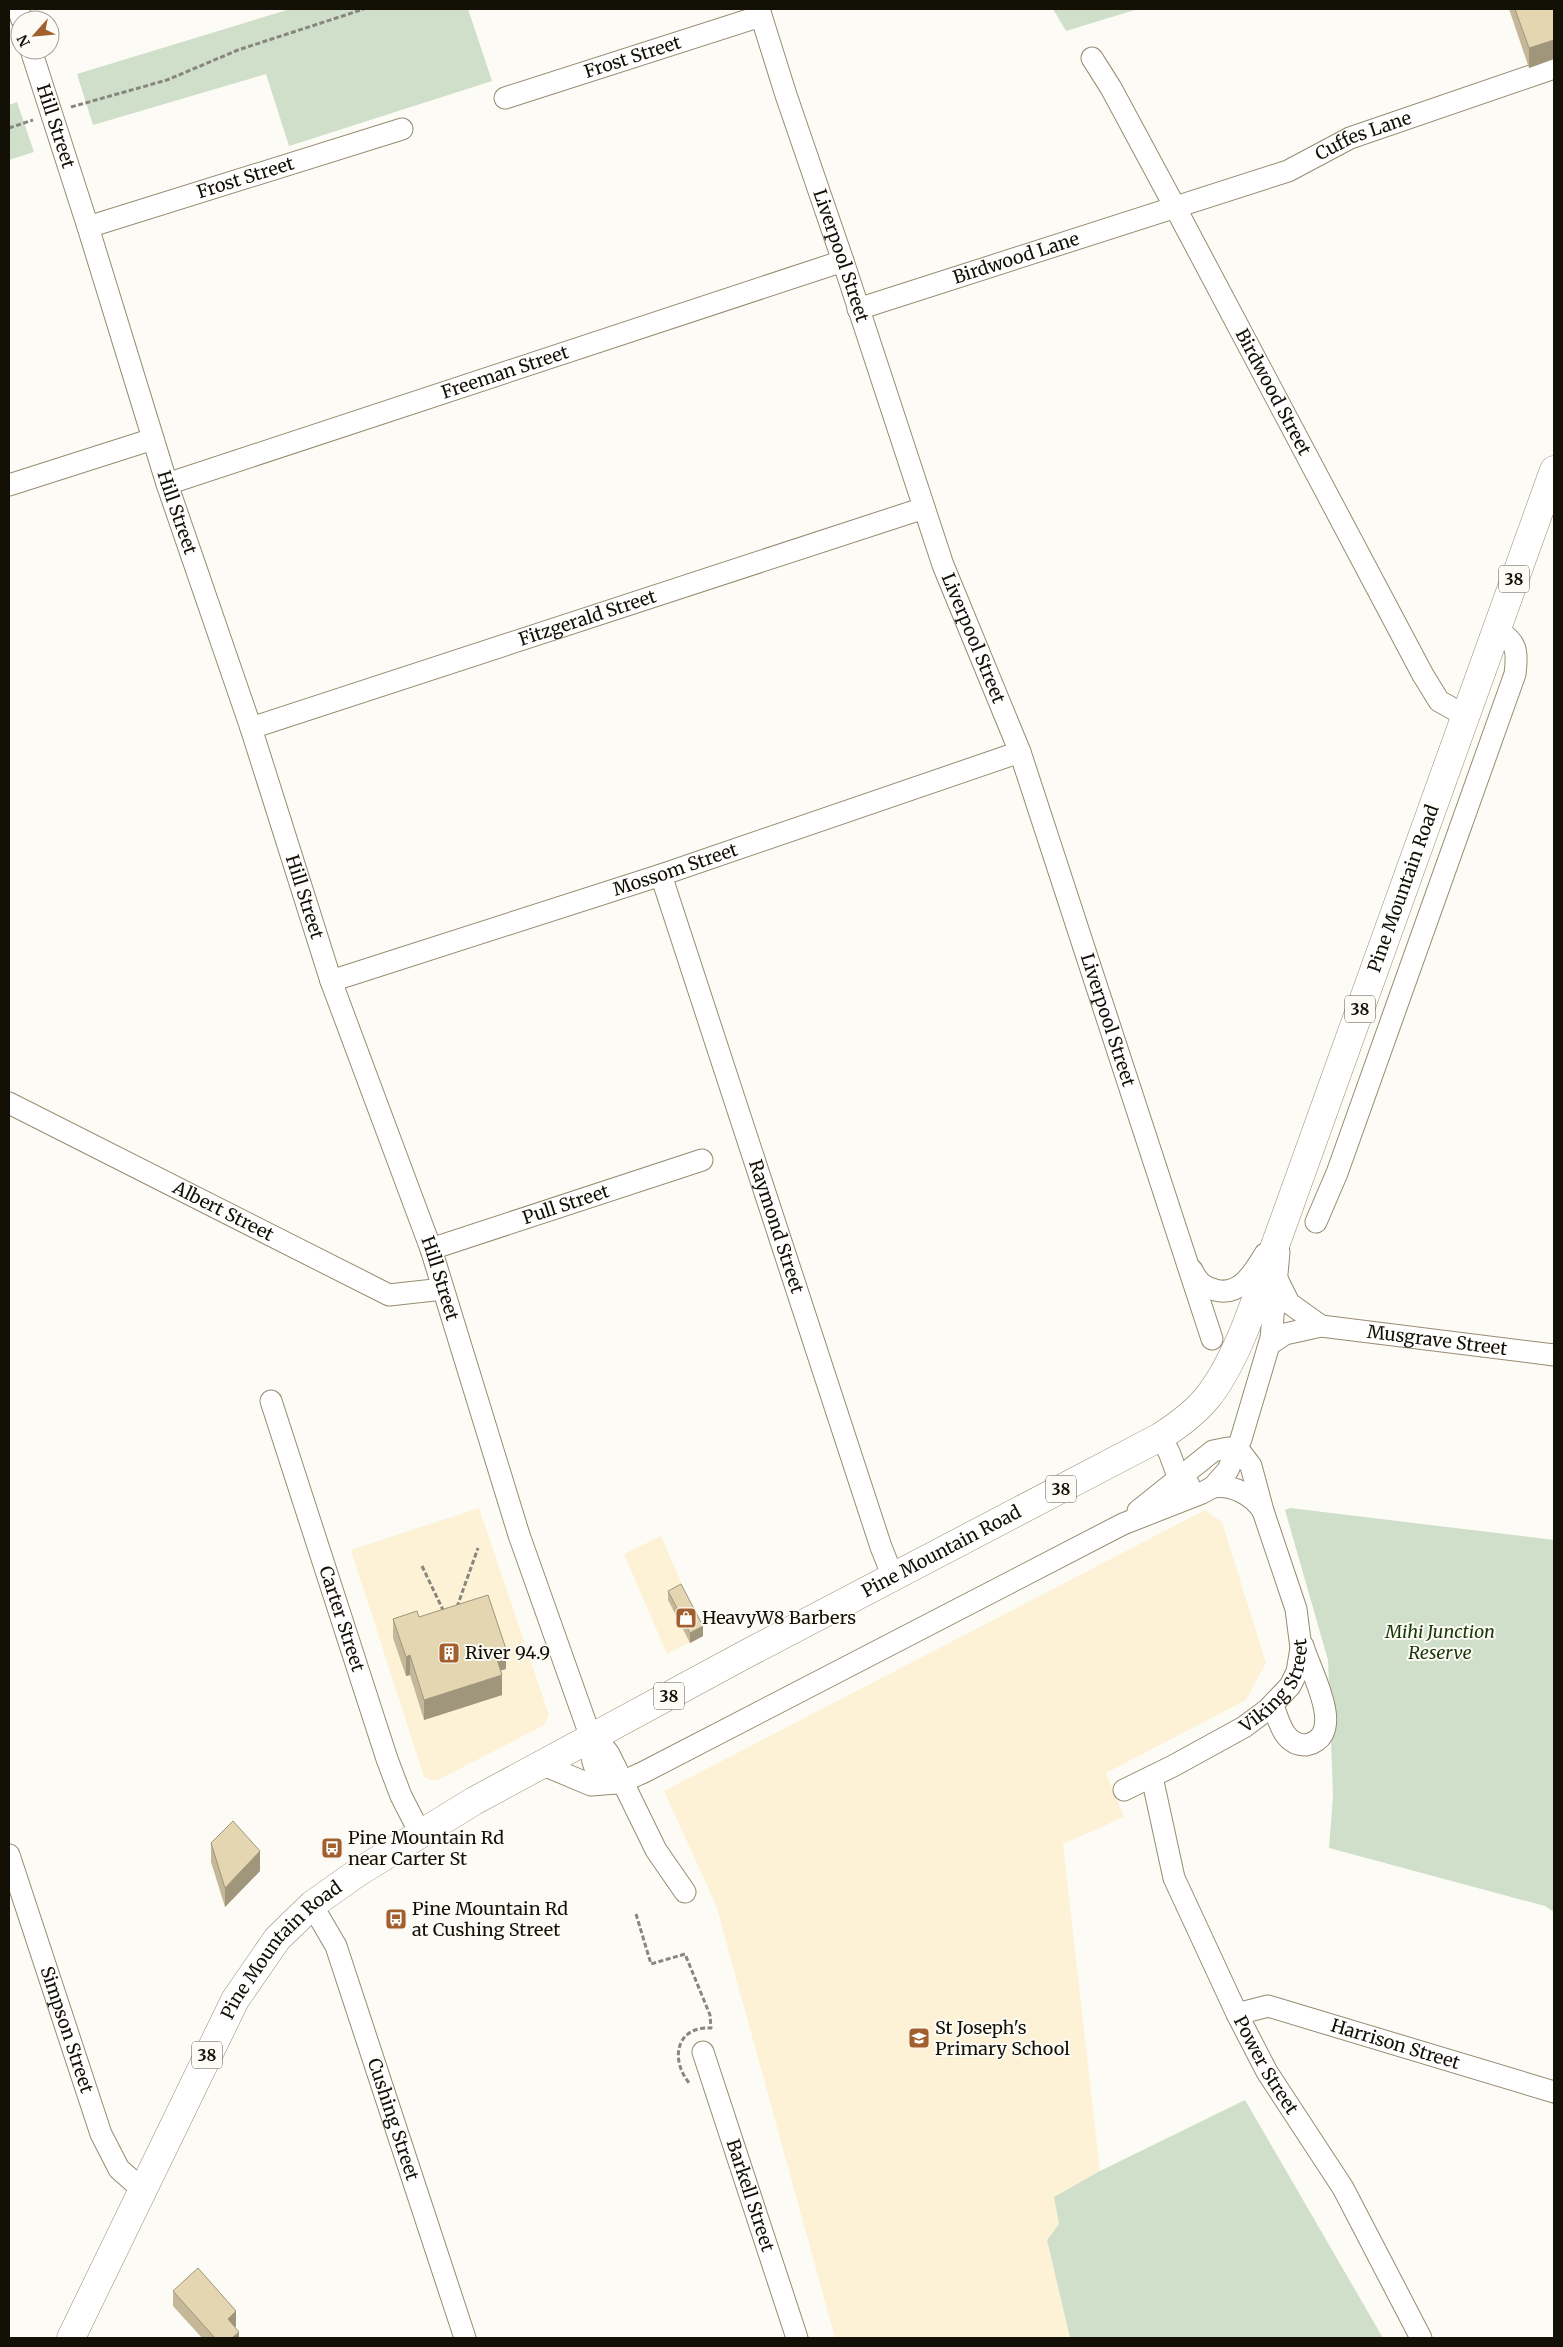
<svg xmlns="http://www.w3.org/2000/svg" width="1563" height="2347" viewBox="0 0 1563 2347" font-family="Merriweather,serif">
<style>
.built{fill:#fdf2d5}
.green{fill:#cfdfc9}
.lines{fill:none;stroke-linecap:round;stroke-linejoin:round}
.minor-casing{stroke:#968c71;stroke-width:23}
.major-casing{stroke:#968c71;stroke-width:29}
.path{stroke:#88867e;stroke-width:3;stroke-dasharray:5 2.5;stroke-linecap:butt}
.minor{stroke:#fff;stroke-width:21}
.major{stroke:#fff;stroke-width:28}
.wall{fill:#c4b898}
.shaded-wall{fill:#a0967c}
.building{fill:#e4d6b1;stroke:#a0967c}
.labels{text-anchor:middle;stroke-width:4;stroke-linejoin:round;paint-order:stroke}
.shield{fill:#fdfbf5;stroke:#59564e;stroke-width:1}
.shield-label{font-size:16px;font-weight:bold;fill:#131006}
.street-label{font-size:18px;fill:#131006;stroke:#fdfbf5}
.poi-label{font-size:18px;fill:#131006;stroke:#fdfbf5;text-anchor:start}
.park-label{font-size:18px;font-style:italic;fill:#1a390b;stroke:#fdfbf5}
</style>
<rect width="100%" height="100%" fill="#fdfbf5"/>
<path class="built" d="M479,1508L549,1715L544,1725L438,1780H431L424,1777L351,1550Z
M1205,1510L1222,1522L1266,1663L1246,1700L1106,1773L1124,1817L1063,1844L1100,2171L1054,2197L1059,2224L1047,2240L1070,2338H835L716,1905L664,1791Z
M661,1536L704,1635L667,1654L624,1554Z"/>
<path class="green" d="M290,9H468L492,81L289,146L266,74L93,125L77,74Z
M1053,9H1138L1066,31Z
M17,102L34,152L9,160V105Z
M1290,1508L1554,1540V1912L1545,1906L1329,1848L1333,1796L1328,1660L1285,1510Z
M1245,2100L1383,2338H1070L1047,2240L1059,2224L1054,2197L1100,2171Z"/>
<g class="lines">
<g class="minor-casing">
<g id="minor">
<path d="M18,9L22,20"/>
<path id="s1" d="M759,9L786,95L843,261L943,565L1020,752L1212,1339"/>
<path id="s2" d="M31,50L88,227L167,484L251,728L331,981L431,1249L519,1535L591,1738C590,1754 593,1782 615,1783C624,1783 634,1776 642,1773L1123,1524L1202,1493L1213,1487L1228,1470L1241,1439L1271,1338L1279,1252"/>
<path id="s3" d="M1092,58L1111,88L1175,207L1423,675L1439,701L1464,715"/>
<path id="s4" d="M505,98L761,16"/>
<path id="s5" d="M88,227L402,129"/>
<path id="s6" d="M858,309L1288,171L1350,138L1554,68"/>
<path id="s7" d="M167,484L843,261"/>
<path d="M9,485L153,439"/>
<path id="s8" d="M251,728L924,508"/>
<path id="s9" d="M661,875L881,1547L893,1577"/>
<path id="s10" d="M331,981L661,875L1020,752"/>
<path id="s11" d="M9,1103L389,1295L443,1289"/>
<path d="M1316,1222L1337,1173L1515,674C1518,650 1517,642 1496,629"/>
<path id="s12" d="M431,1249L702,1160"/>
<path d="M1192,1270C1197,1281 1203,1287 1215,1290C1240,1297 1254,1272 1265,1254"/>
<path d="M1277,1279L1289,1303L1321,1326"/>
<path id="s13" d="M1270,1344L1285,1334L1321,1326L1554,1355"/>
<path id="s14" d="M271,1401L387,1759L401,1796L420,1833"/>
<path d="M1160,1437L1169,1452L1179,1479L1189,1485"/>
<path d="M1213,1487C1232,1484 1253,1495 1263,1511"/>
<path d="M1273,1705C1279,1722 1284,1745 1306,1745C1349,1736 1309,1669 1303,1646"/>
<path d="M591,1738L603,1746L609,1754L656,1850L685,1892"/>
<path d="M541,1764L591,1785L616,1783"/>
<path id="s15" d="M1152,1777L1174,1878L1237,2014L1267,2072L1343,2188L1421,2338"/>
<path id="s16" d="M1124,1790L1173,1766L1244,1727L1267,1710L1290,1686L1297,1672L1301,1648L1296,1609L1263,1511L1251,1466L1242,1454L1228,1448L1213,1451L1138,1511"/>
<path id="s17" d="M9,1855L101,2134L119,2169L144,2191"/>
<path id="s18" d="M312,1905L336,1946L465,2338"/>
<path id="s19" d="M1237,2014L1268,2006L1554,2092"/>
<path id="s20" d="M703,2052L797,2338"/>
</g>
</g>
<g class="major-casing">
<g id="major">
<path id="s21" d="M71,2338L235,2000L277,1939L312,1905L357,1873L474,1801L746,1654L1160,1437C1177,1426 1194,1414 1207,1398C1241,1356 1261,1282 1280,1232L1554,470"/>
</g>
</g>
<path class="path" d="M71,107L167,80L238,50L364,9
M9,128L33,120
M422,1566L444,1612
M457,1607L478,1548
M636,1914L651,1964L685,1954L710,2015L711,2028C675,2026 670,2061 690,2084"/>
<use href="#minor" class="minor"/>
<use href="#major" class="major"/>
</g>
<path class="wall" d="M1509,9H1554V59L1529,68Z
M668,1591L703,1636L690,1643L668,1600Z
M419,1617L506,1669L501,1670L502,1695L424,1720L410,1675L406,1676L393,1638V1619Z
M211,1843L260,1871L225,1907L211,1862Z
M173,2291L236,2326L235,2327L239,2338H202L173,2306Z"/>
<path class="shaded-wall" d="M1554,40V59L1529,68V48Z
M703,1626V1636L690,1643V1633Z
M506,1649V1669L495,1672V1653Z
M410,1655V1675L406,1676V1657Z
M502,1675V1695L424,1720V1700Z
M260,1851V1871L225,1907V1888Z
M236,2311V2326L228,2334V2319Z
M239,2332V2338H232Z"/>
<path class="building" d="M1515,9H1554V40L1529,48Z
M681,1584L703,1626L690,1633L668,1591Z
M488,1595L506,1649L495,1653L502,1675L424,1700L410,1655L406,1657L393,1619L417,1611L419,1617Z
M233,1821L260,1851L225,1888L211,1843Z
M198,2268L236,2311L228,2319L239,2332L232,2338H215L173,2291Z"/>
<defs>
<g id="shop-square" transform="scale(1.125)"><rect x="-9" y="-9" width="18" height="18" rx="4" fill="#a25f2e" stroke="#fdfbf5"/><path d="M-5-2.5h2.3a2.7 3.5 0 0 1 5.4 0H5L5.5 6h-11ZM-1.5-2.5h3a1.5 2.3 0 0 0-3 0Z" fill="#fff"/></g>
<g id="building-square" transform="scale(1.125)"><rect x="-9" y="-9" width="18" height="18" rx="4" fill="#a25f2e" stroke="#fdfbf5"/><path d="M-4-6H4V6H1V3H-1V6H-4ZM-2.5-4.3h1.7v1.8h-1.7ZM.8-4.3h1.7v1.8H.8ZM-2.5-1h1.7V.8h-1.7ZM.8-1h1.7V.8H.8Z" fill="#fff"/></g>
<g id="bus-square" transform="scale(1.125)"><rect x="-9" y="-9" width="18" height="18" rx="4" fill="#a25f2e" stroke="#fdfbf5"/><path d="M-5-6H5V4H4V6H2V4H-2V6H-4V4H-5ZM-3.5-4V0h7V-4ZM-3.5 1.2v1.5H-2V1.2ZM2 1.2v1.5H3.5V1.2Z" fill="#fff"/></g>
<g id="school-square" transform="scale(1.125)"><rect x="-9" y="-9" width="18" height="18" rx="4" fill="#a25f2e" stroke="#fdfbf5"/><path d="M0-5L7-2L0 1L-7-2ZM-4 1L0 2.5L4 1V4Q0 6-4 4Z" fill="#fff"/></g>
</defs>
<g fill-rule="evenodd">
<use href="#shop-square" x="686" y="1618"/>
<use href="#building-square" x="449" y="1653"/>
<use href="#bus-square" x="332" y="1848"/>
<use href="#bus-square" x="396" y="1919"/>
<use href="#school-square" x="919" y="2038"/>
</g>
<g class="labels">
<g class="shield">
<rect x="1499" y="565.5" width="30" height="27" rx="4"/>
<rect x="1345" y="995.5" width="30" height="27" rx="4"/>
<rect x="1046" y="1475.5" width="30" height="27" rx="4"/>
<rect x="654" y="1682.5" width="30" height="27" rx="4"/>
<rect x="192" y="2041.5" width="30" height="27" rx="4"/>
</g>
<g class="shield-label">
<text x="1514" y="585">38</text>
<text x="1360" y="1015">38</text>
<text x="1061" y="1495">38</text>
<text x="669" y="1702">38</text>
<text x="207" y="2061">38</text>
</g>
<g class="street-label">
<text dy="6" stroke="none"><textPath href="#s4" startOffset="134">Frost Street</textPath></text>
<text dy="6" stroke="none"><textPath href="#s2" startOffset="80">Hill Street</textPath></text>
<text dy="6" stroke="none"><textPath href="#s6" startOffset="535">Cuffes Lane</textPath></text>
<text dy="6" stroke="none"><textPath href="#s5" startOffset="165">Frost Street</textPath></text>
<text dy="6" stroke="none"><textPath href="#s1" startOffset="260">Liverpool Street</textPath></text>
<text dy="6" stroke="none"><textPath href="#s6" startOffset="166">Birdwood Lane</textPath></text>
<text dy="6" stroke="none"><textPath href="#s7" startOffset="356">Freeman Street</textPath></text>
<text dy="6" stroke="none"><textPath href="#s3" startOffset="380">Birdwood Street</textPath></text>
<text dy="6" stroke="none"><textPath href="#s2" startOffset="485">Hill Street</textPath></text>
<text dy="6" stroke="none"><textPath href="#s8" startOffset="354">Fitzgerald Street</textPath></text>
<text dy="6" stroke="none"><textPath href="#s1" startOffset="665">Liverpool Street</textPath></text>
<text dy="6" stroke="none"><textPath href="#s10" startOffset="362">Mossom Street</textPath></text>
<text dy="6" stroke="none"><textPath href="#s21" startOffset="2076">Pine Mountain Road</textPath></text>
<text dy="6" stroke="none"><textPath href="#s2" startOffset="890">Hill Street</textPath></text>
<text dy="6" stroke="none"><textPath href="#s1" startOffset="1070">Liverpool Street</textPath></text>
<text dy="6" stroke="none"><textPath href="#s12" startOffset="142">Pull Street</textPath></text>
<text dy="6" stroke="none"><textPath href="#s11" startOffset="240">Albert Street</textPath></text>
<text dy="6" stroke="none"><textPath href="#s9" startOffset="370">Raymond Street</textPath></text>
<text dy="6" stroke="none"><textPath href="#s2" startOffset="1295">Hill Street</textPath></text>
<text dy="6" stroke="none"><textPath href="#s13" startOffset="172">Musgrave Street</textPath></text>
<text dy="6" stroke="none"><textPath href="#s21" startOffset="1221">Pine Mountain Road</textPath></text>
<text dy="6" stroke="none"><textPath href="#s14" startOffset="229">Carter Street</textPath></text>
<text dy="6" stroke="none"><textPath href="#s16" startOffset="190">Viking Street</textPath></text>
<text dy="6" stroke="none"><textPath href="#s21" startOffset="444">Pine Mountain Road</textPath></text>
<text dy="6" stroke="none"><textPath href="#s17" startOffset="184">Simpson Street</textPath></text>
<text dy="6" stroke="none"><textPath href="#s19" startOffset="165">Harrison Street</textPath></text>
<text dy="6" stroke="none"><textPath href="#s15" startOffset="312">Power Street</textPath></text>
<text dy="6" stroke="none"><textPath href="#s18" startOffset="230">Cushing Street</textPath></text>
<text dy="6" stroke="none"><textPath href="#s20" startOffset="151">Barkell Street</textPath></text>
</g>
<g class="poi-label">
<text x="702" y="1624">HeavyW8 Barbers</text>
<text x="465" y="1659">River 94.9</text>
<text x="348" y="1844">Pine Mountain Rd<tspan x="348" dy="21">near Carter St</tspan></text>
<text x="412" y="1915">Pine Mountain Rd<tspan x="412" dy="21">at Cushing Street</tspan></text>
<text x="935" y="2034">St Joseph's<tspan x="935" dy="21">Primary School</tspan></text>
</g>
<g class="park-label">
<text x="1440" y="1638">Mihi Junction<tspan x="1440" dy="21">Reserve</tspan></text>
</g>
</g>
<rect width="1563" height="2347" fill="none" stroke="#131006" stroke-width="20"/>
<g transform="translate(35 35) rotate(243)"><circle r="24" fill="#fdfbf5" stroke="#9f9d95"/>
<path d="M0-4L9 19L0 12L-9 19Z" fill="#a25f2e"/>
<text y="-8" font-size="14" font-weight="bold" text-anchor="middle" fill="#131006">N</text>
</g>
</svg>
